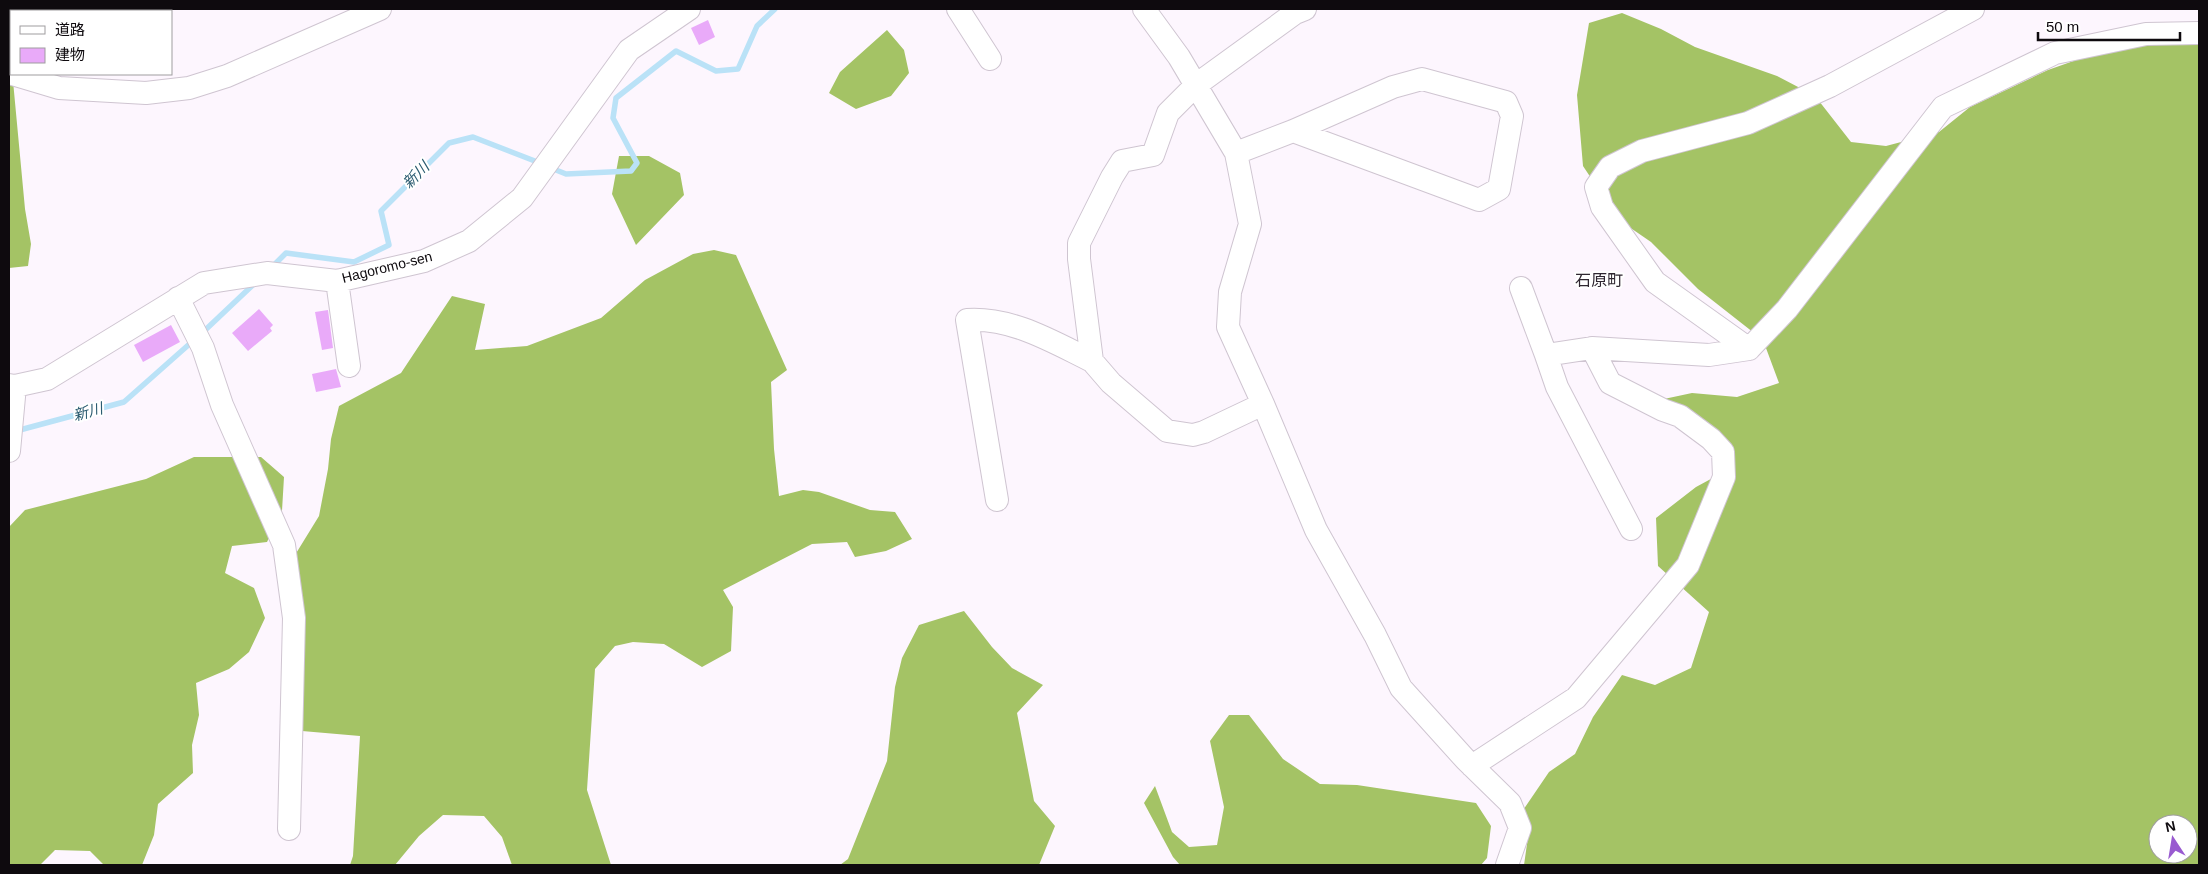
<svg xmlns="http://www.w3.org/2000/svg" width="2208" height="874" viewBox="0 0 2208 874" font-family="Helvetica,'Noto Sans JP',sans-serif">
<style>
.forest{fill:#a4c365;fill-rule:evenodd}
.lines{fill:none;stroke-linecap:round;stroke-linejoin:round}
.stream{stroke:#bae2f7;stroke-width:5.5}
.building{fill:#e9aaf9}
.minor-casing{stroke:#cfc5d1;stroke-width:24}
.minor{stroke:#fff;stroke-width:22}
.labels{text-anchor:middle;stroke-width:4;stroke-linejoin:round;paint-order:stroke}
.street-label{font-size:14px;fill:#0e0a0e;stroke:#fff}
.water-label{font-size:15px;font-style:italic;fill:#2b5b70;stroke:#fff}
.quarter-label{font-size:16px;fill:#2f2731;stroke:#fff}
</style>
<rect width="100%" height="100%" fill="#fdf6fe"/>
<path class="forest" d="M1622,13L1661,29L1695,47L1777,76L1800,88L1819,101L1851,142L1886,146L1939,132L1970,107L2048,70L2099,52L2174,40L2199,43V865H1524L1528,837L1519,816L1549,772L1575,754L1593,717L1622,675L1655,685L1691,668L1709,612L1658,566L1656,518L1696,487L1720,474L1703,428L1664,399L1692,393L1737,397L1779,383L1763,340L1698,289L1651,242L1619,220L1583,166L1577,95L1589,23ZM2158,824H2188V854H2158Z
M887,30L904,50L909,73L891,96L856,109L829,93L840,72Z
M9,81H13L25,209L31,244L28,266L9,268Z
M619,156H649L680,173L684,195L636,245L612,194Z
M714,250L736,255L787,370L771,382L774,449L779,496L803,490L819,492L870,510L895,512L912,539L886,551L855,557L847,542L812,544L723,590L733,607L731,651L702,667L664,644L633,642L615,646L595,669L587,790L611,865H512L502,837L484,816L443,815L419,836L395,865H350L353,856L360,736L302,731L295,555L319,516L328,469L331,439L339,406L401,373L452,296L485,304L475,350L527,346L601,318L645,280L693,254Z
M194,457H261L284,477L282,511L267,542L232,546L225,573L254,588L265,618L249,652L229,669L196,683L199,715L192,745L193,773L158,804L154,835L142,865H104L90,851L55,850L40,865H9V527L25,510L146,479Z
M964,611L992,647L1012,668L1043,685L1017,713L1034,801L1055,826L1039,865H840L848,859L887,761L895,687L902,658L919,625Z
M1229,715H1249L1283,759L1320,784L1357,785L1476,803L1491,826L1487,858L1481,865H1180L1173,857L1144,803L1155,786L1172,832L1189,847L1217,845L1224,807L1210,741Z"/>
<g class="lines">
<path class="stream" d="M551,168L566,174L631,171L637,163L613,118L616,98L676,51L716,71L738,69L757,26L775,9
M272,267L286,253L354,262L389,245L381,211L449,143L473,137L540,163
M201,334L256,282
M16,431L124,402L194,340"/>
</g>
<path class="building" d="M708,20L715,37L699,45L691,28Z
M259,309L273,325L270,328L272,331L248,351L232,333Z
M328,310L333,348L322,350L315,312Z
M171,325L180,342L143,362L134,345Z
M336,369L341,387L316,392L312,374Z"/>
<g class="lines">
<g class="minor-casing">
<path id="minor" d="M958,9L990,59
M1144,9L1179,57L1236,153L1250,224L1230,292L1228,327L1263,404L1316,530L1375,635L1401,688L1466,760L1510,803L1520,828L1507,865
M9,73L59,88L146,93L189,88L227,76L380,9
M1236,153L1293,131L1393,87L1422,79L1506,102L1512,116L1499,189L1479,200L1293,131
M337,281L349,366
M1521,288L1546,355
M178,298L203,348L222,405L284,545L294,618L289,829
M1592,348L1546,355L1557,387L1631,529
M1749,349L1655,282L1602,207L1596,187L1610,167L1642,151L1748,123L1830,86L1973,9
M9,385L15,386L47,379L204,283L267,273L337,281L424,261L469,241L522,198L629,50L689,9
M1263,404L1204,432L1193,435L1167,431L1111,383L1092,361L1079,259V243L1112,177L1122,161L1153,155L1168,113L1196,85L1295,13L1305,9
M9,451L15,386
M997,500L967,320C1012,317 1053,342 1092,361
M1472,766L1576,698L1688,565L1724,477L1723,452L1711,439L1680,416L1663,410L1610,383L1592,348L1709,355L1749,349L1787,309L1943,107L2055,53L2146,34L2199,33"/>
</g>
<use href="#minor" class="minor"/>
</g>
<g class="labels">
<g class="street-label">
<text transform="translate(387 267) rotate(-14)" y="5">Hagoromo-sen</text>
</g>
<g class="water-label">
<text transform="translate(416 175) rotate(-45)" y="5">新川</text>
<text transform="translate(88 412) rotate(-15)" y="5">新川</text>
</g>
<g class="quarter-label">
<text x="1599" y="286">石原町</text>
</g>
</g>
<rect width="2208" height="874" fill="none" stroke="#0e0a0e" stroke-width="20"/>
<rect x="10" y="10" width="162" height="65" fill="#ffffff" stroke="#9f9d9f"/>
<rect x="20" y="26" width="25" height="8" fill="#ffffff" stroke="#9f9d9f"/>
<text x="55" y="35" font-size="15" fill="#0e0a0e">道路</text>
<rect x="20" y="48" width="25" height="15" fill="#e9aaf9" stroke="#9f9d9f"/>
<text x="55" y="60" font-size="15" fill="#0e0a0e">建物</text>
<g transform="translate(2173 839) rotate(348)"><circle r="24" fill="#ffffff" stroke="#9f9d9f"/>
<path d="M0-4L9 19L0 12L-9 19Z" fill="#995ad0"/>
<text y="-8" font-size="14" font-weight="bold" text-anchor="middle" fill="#0e0a0e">N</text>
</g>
<path d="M2038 32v8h142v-8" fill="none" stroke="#0e0a0e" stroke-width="2.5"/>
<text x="2046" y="32" font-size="15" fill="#0e0a0e" stroke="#ffffff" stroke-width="4" paint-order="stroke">50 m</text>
</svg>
